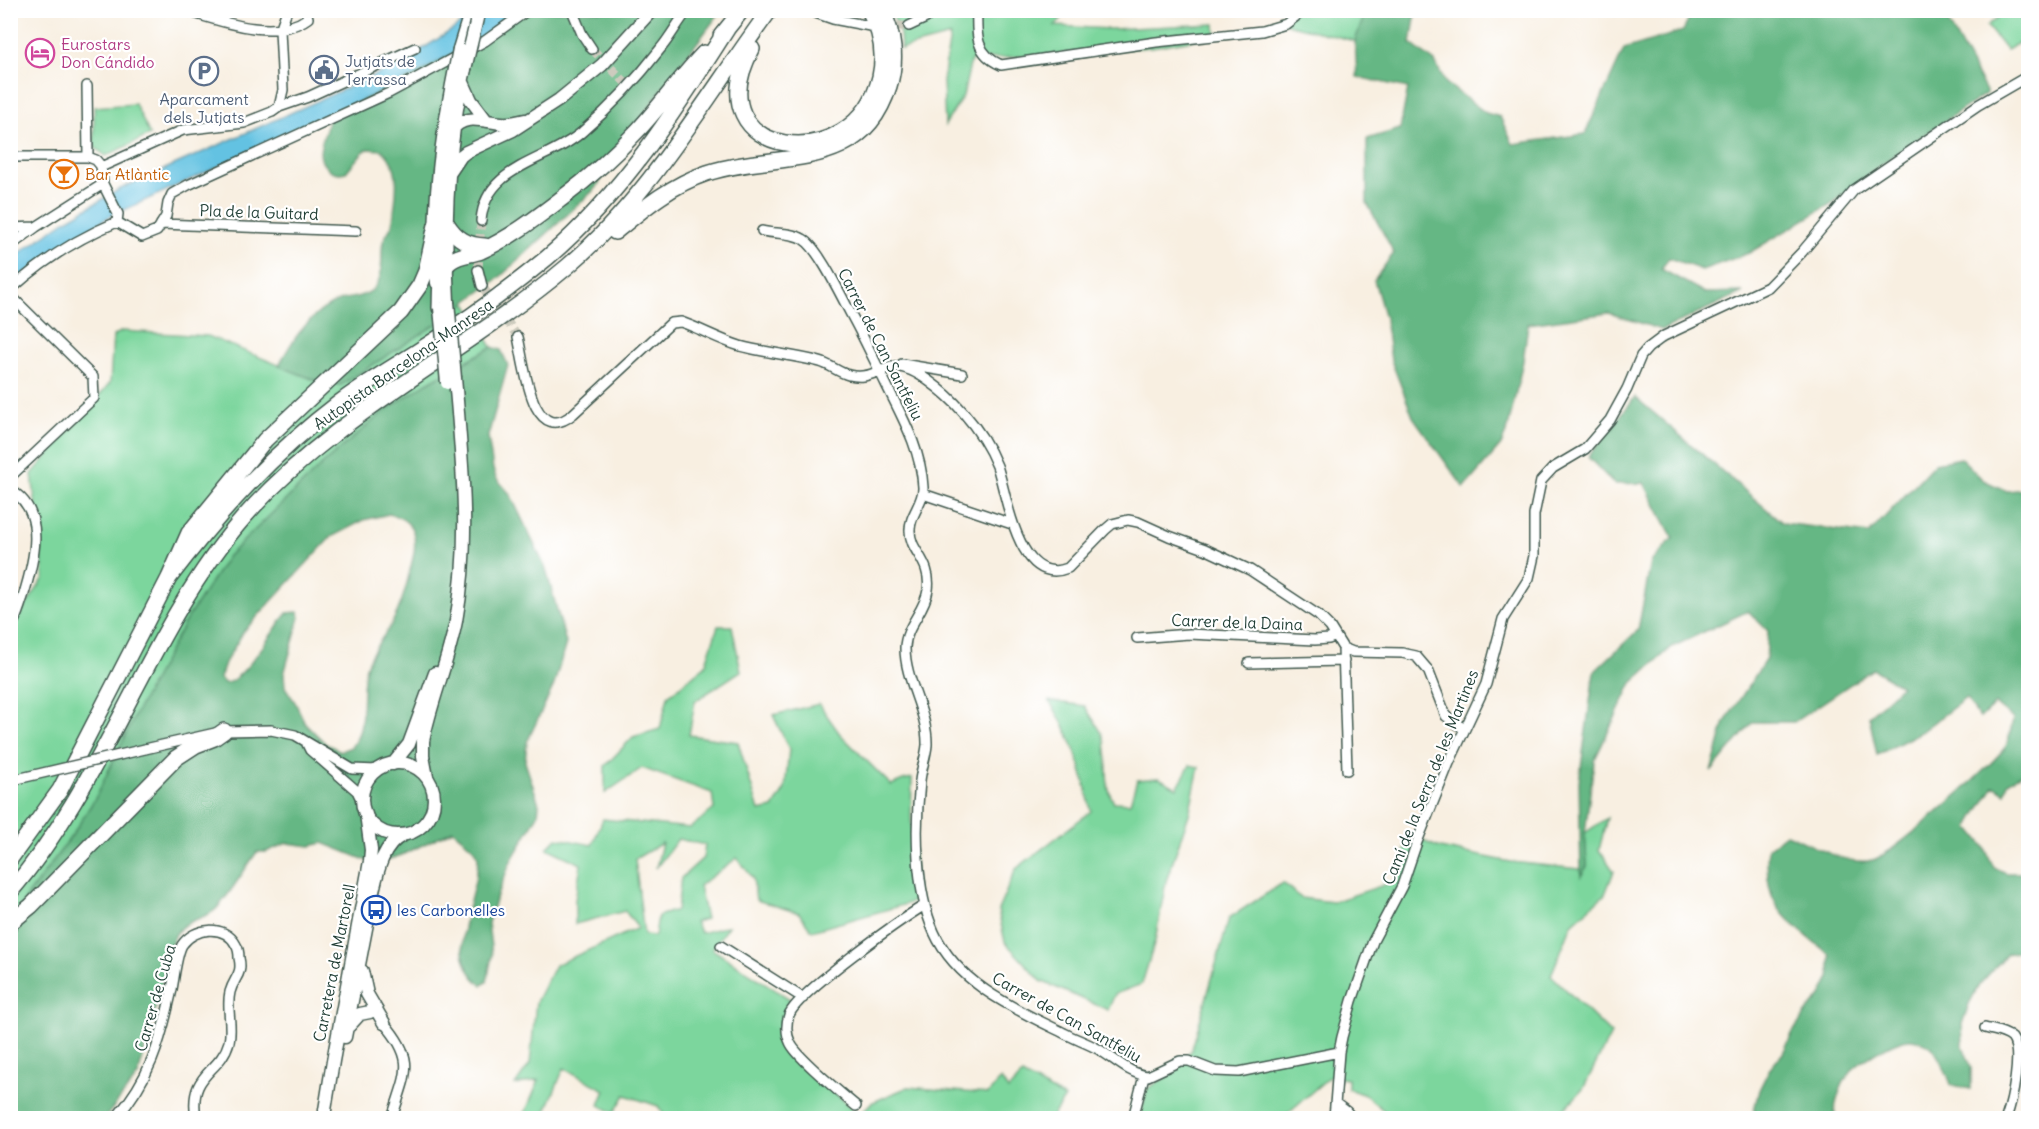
<svg xmlns="http://www.w3.org/2000/svg" width="2039" height="1129" viewBox="0 0 2039 1129" font-family="Delius,sans-serif">
<style>
.green{fill:#7cd69d;stroke:#4e8a68;stroke-width:1.5;fill-rule:evenodd}
.forest{fill:#65b784;stroke:#427a5c;stroke-width:1.5;fill-rule:evenodd}
.water{fill:#64c2e2;stroke:#42808b;stroke-width:1.5}
.lines{fill:none;stroke-linecap:round;stroke-linejoin:round}
.minor-tunnel{stroke:#cdcbbe;stroke-width:9;stroke-dasharray:9 4.5;stroke-linecap:butt}
.minor-casing{stroke:#40584e;stroke-width:12}
.major-casing{stroke:#40584e;stroke-width:15}
.highway-casing{stroke:#40584e;stroke-width:18}
.minor{stroke:#fff;stroke-width:9}
.major{stroke:#fff;stroke-width:12}
.highway{stroke:#fff;stroke-width:15}
.minor-bridge-casing{stroke:#40584e;stroke-width:12;stroke-linecap:butt}
.major-bridge-casing{stroke:#40584e;stroke-width:15;stroke-linecap:butt}
.minor-bridge{stroke:#fff;stroke-width:9}
.major-bridge{stroke:#fff;stroke-width:12}
.labels{text-anchor:middle;stroke-width:4.5;stroke-linejoin:round;paint-order:stroke}
.hotel-label{font-size:16px;fill:#b23c85;stroke:#fff;text-anchor:start}
.service-label{font-size:16px;fill:#4e5e75;stroke:#fff;text-anchor:start}
.food-label{font-size:16px;fill:#c56008;stroke:#fff;text-anchor:start}
.street-label{font-size:16px;fill:#1f3d34;stroke:#fff}
.transit-label{font-size:16px;fill:#164399;stroke:#fff;text-anchor:start}
</style>
<rect width="100%" height="100%" fill="#fff"/>
<filter id="ink" filterUnits="userSpaceOnUse"><feTurbulence type="fractalNoise" baseFrequency=".0167" numOctaves="2"/><feDisplacementMap in="SourceGraphic" scale="12" xChannelSelector="R" yChannelSelector="G"/><feConvolveMatrix kernelMatrix="1 2 1 2 8 2 1 2 1" color-interpolation-filters="sRGB"/></filter>
<filter id="wash" filterUnits="userSpaceOnUse"><feTurbulence type="fractalNoise" baseFrequency=".008" numOctaves="4" result="noise"/><feDisplacementMap in="SourceGraphic" scale="24" xChannelSelector="R" yChannelSelector="G"/><feGaussianBlur stdDeviation="1.35" result="paint"/><feColorMatrix in="noise" values="0 0 0 0 0 0 0 0 0 0 0 0 0 0 0 0 0 1.4 0 .05"/><feComposite in="paint" operator="in"/></filter>
<g filter="url(#wash)">
<rect width="100%" height="100%" fill="#f8efe1"/>
<path class="green" d="M891,11H1068L1055,26L1111,29L1215,24L1216,36L1152,47L971,60L963,96L945,125L943,81L950,36L901,49L900,34Z
M1289,11H1366L1355,41L1286,24Z
M2005,11H2028V38L2006,50L1987,26Z
M135,104L150,135L106,156L94,147V107Z
M466,302L492,347L427,383L382,413L325,462L228,556L185,622L137,711L96,797L73,834L26,898L11,929V628L44,578L32,474L110,383L113,336L122,331L208,336L315,380L341,385L432,327Z
M718,626H732L741,671L695,701L689,735L738,742L759,811L773,808L785,789L789,749L773,715L819,704L840,734L891,785L903,780L912,778L911,816L917,901L812,931L799,913L756,900L753,878L737,858L699,886L706,919L695,922L701,933L728,926L712,949L793,1001L780,1023L786,1047L859,1115L871,1103L908,1087L988,1094L1001,1079L1008,1090L1022,1075L1065,1098L1051,1118H666L658,1106L625,1095L614,1113L599,1105L605,1090L564,1068L543,1118H523L539,1080L515,1085L530,1064L536,1002L555,965L638,928L625,911L575,924V900L581,864L547,848L557,838L592,845L603,819L690,828L714,809L712,793L642,768L605,793V766L633,737L660,729L668,696L705,666ZM678,839L705,845L703,858L681,878L677,910L658,916L655,936L644,935L635,859L662,843L656,868Z
M1049,701L1085,706C1090,716 1099,726 1103,736C1111,757 1102,784 1114,802L1130,803L1137,780L1159,778L1177,788L1190,765L1199,767L1189,814L1166,881L1155,941L1142,984L1115,994L1108,1010L1041,981L1005,942L998,910L1016,869L1091,811C1083,771 1073,735 1049,701Z
M1607,818L1599,850L1614,871L1605,894L1572,924L1551,975L1611,1034L1583,1089L1556,1118H1393L1365,1095L1348,1089V1079L1329,1077L1282,1118H1140L1147,1089L1169,1075L1192,1049L1229,918L1283,883L1301,898L1333,902L1396,881L1409,835L1440,848L1511,862L1580,869L1581,875L1587,866L1585,833Z"/>
<path class="forest" d="M517,11H721L654,100L595,189L499,278L432,327L341,385L315,380L279,366C291,340 313,310 341,300C352,297 367,297 375,287C385,274 380,257 383,242C385,235 391,230 393,222C395,196 404,169 382,150L368,149L362,153L346,172C339,174 333,173 327,168C311,154 328,132 329,116C394,85 460,55 517,11Z
M1366,11H1416L1411,44L1435,62L1446,83L1486,113L1500,117L1513,144L1585,134L1624,49L1683,31L1693,11H1942L1987,93L1896,154L1834,202L1749,253L1702,270L1669,258L1661,269L1705,293L1743,292L1662,330L1609,313L1528,324L1523,361L1508,428L1501,445L1464,488L1413,417L1391,360L1385,318L1374,280L1394,253L1367,203V139L1400,129L1408,88L1357,77L1355,41Z
M492,347L501,350L508,365L488,436L493,469L496,478L510,494L546,569L566,643L554,685L527,742L525,762L539,804L538,815L511,861L494,903L488,923L492,955L487,982L482,985C440,953 479,897 478,857L473,848L453,830L402,855L375,864L323,843L310,846L287,843L266,852H257C245,868 228,898 215,910C201,922 179,918 172,943L138,1076L105,1118H11L10,929L26,898L73,834L96,797L137,711L185,622L228,556L325,462L382,413L427,383ZM389,514C411,519 417,531 414,553C409,576 404,599 394,619C386,636 371,649 366,667C359,692 368,729 351,747L341,751L326,744L305,723L295,702L285,687L284,674L300,617L298,612L287,613C275,627 241,685 224,683L220,678L226,661L244,631L331,537L364,520Z
M1635,397L1783,523L1869,534L1935,463L1961,458L1983,480L2007,491L2028,489V770L2008,782L2005,793L1994,786C1986,800 1976,812 1969,827L1984,846L1994,868L2007,873H2028V949L2007,954L1979,985L1969,1004L1962,1024L1963,1046L1971,1067V1089L1951,1085C1947,1075 1938,1051 1929,1045C1925,1043 1915,1039 1911,1039C1897,1038 1856,1063 1848,1075C1841,1085 1833,1107 1835,1118H1752L1759,1090L1769,1070L1783,1053L1793,1032L1807,1012L1821,996L1830,977V955C1788,919 1762,911 1768,848L1786,834C1810,843 1846,867 1873,860C1893,854 1994,765 2006,746C2010,739 2011,727 2013,719L1995,704L1980,718L1966,698L1919,733L1877,755L1869,716L1901,686L1873,669L1794,722H1753L1711,772L1725,722L1766,659L1768,631L1748,611L1672,647L1632,683L1594,761L1585,833L1587,866L1581,876L1579,782L1594,672L1638,630L1651,562L1673,538L1644,483L1614,484L1588,457Z"/>
<path class="water" d="M478,11H517L491,31L412,77L107,218L11,283L10,260L65,221L120,189L396,66L452,30Z"/>
</g>
<g filter="url(#ink)">
<g class="lines">
<path class="minor-tunnel" d="M884,26H909
M592,49L625,82
M478,270L481,221
M482,286L518,337"/>
<g class="minor-casing">
<path id="minor" d="M184,10C220,21 275,42 308,18L306,10
M572,10L582,34L592,49
M807,10L833,19L870,26
M977,10C976,36 976,54 1001,65L1156,42L1262,31L1286,24L1304,10
M909,26L926,18L931,10
M87,86L88,157
M279,107L308,97L415,48
M10,157H88L96,160L101,166L103,184L118,214L117,222
M101,167L183,130L244,123L272,112L279,107L283,90L280,30L287,10
M481,221C485,165 548,162 582,132C611,107 638,78 661,48C671,36 678,22 688,10
M117,222L142,237L157,231L166,216L168,203L172,194L188,185L389,93L485,41L528,10
M161,224L356,231
M10,228L36,227
M762,231C774,234 792,232 803,239C819,248 843,300 853,318C865,340 875,362 886,384C902,417 921,449 923,487C924,503 909,515 910,531C910,552 932,561 928,590C925,611 905,627 905,648C905,681 928,712 927,745C926,757 921,769 920,781C915,827 915,890 934,932C957,984 1017,1010 1064,1033C1075,1039 1087,1043 1098,1049C1114,1058 1129,1074 1148,1076L1180,1061H1189L1215,1071L1239,1072L1339,1052
M10,246L36,227L103,184
M478,270L482,286
M10,290C42,261 78,238 117,222
M10,295L93,377L94,398L10,477
M518,337C524,361 531,449 573,414L671,323L681,322C701,329 720,340 740,346C766,353 794,355 820,362C831,365 839,373 849,375C865,379 873,373 888,368C911,360 949,396 963,412C977,428 989,446 997,466C1007,495 1018,588 1068,568L1105,530L1112,524L1128,520L1138,522L1169,536L1205,549L1250,570L1318,615L1330,627L1343,648L1353,652L1402,653L1416,656L1428,670L1446,716L1464,729
M902,364L962,374
M10,490C49,511 33,565 23,597C19,608 17,618 10,628
M923,494L1012,524
M1137,638L1189,634L1315,640L1329,639L1335,636
M1343,648L1347,770
M1249,663L1344,661
M307,744L310,750L357,791L363,803
M145,749L224,731L271,730L295,735L352,769L377,770
M721,946L803,998
M384,1023C418,1062 405,1074 392,1118
M1985,1028C1993,1030 2006,1032 2012,1038C2023,1052 2012,1102 2006,1118
M1335,1103L1346,1111L1352,1118
M856,1106C842,1094 795,1056 790,1042C786,1034 786,1023 789,1015C798,992 900,920 925,905
M116,1118C150,1078 160,1044 171,994C174,982 176,955 182,945C194,927 225,924 236,945C238,948 239,954 239,958C243,975 234,977 230,992C226,1008 233,1026 229,1042C220,1074 188,1072 196,1118
M1133,1118L1144,1076
M1334,1118L1339,1052L1342,1037L1352,1001L1373,941L1402,886L1417,842L1449,763L1486,684L1503,619L1529,578L1534,556V515L1541,481L1553,468L1585,449L1610,420L1627,389L1641,356L1648,348L1664,336L1768,287L1802,252L1854,190L1978,105L2028,76"/>
</g>
<g class="major-casing">
<path id="major" d="M459,49L471,10
M462,80L471,100L486,120
M451,131C464,113 482,121 501,123C509,124 517,122 525,120
M449,174L461,156L466,152L513,130L559,100L602,65L652,10
M437,283C431,211 441,139 455,69
M448,302C444,225 447,145 465,69
M362 799a36 36 0 1 1 72 0a36 36 0 1 1-72 0Z
M393,764L409,744L435,673
M427,777L423,756V741C431,701 448,662 456,621C471,540 462,460 455,378
M372,896C377,874 381,846 403,835
M362,971L367,994L384,1023
M349,1026L360,1014L370,1012
M345,1037L369,913
M325,1118V1110L333,1061L370,861L371,850L366,814"/>
</g>
<g class="highway-casing">
<path id="highway" d="M721,36L742,10
M752,49C692,159 856,180 880,77C885,54 881,31 869,10
M447,224C456,238 467,246 485,246
M615,232C644,208 671,185 707,173C776,150 861,176 889,86C897,61 894,34 882,10
M440,308C441,293 438,270 451,261C460,254 471,255 481,251C510,238 536,218 561,199C589,178 616,154 639,129C662,104 681,77 704,53
M169,578C221,510 271,455 339,403C364,384 390,369 415,353C461,324 506,292 548,257C623,193 675,111 727,29
M10,859L60,790L169,578L189,533L265,440L401,312L420,285L426,271L436,225
M10,892C108,779 147,628 245,516C337,412 464,354 568,266C652,194 705,98 770,10
M10,923L31,906L176,758L196,745L214,738L224,731"/>
</g>
<use href="#minor" class="minor"/>
<use href="#major" class="major"/>
<use href="#highway" class="highway"/>
<g class="minor-bridge-casing">
<path id="minor-bridge" d="M17,779L145,749"/>
</g>
<g class="major-bridge-casing">
<path id="major-bridge" d="M455,69L459,49
M465,69L479,10
M448,302L455,378
M440,308L447,383"/>
</g>
<use href="#minor-bridge" class="minor-bridge"/>
<use href="#major-bridge" class="major-bridge"/>
</g>
</g>
<defs>
<g id="hotel-ring" transform="scale(1.5)"><circle r="9.5" fill="#fff" stroke="#d1479c" stroke-width="1.5"/><path d="M-6-4.5h1.5V1H6V5H4.5V3h-9V5H-6ZM-4 0a1.8 1.8 0 1 1 3.6 0ZM.5 0V-2.5h3Q6-2.5 6 0Z" fill="#d1479c"/></g>
<g id="civic-ring" transform="scale(1.5)"><circle r="9.5" fill="#fff" stroke="#5c6f8a" stroke-width="1.5"/><path d="M-.6-6.5H3V-4.5H.6V-3L4-1V1h2V6H-6V1h2V-1L-.6-3ZM-1.2 2.5V6h2.4V2.5Z" fill="#5c6f8a"/></g>
<g id="parking-ring" transform="scale(1.5)"><circle r="9.5" fill="#fff" stroke="#5c6f8a" stroke-width="1.5"/><path d="M-3.5-5.5H1a3.5 3.5 0 0 1 0 7H-1V5.5H-3.5ZM-1-3.4V-.6H.8a1.4 1.4 0 0 0 0-2.8Z" fill="#5c6f8a"/></g>
<g id="bar-ring" transform="scale(1.5)"><circle r="9.5" fill="#fff" stroke="#e8710a" stroke-width="1.5"/><path d="M-6-5H6L.8 .8V4.5H3.5V6h-7V4.5H-.8V.8Z" fill="#e8710a"/></g>
<g id="bus-ring" transform="scale(1.5)"><circle r="9.5" fill="#fff" stroke="#1a4fb4" stroke-width="1.5"/><path d="M-5-6H5V4H4V6H2V4H-2V6H-4V4H-5ZM-3.5-4V0h7V-4ZM-3.5 1.2v1.5H-2V1.2ZM2 1.2v1.5H3.5V1.2Z" fill="#1a4fb4"/></g>
</defs>
<g fill-rule="evenodd">
<use href="#hotel-ring" x="40" y="53"/>
<use href="#civic-ring" x="324" y="70"/>
<use href="#parking-ring" x="204" y="71"/>
<use href="#bar-ring" x="64" y="174"/>
<use href="#bus-ring" x="376" y="910"/>
</g>
<g class="labels">
<g class="hotel-label">
<text x="61" y="50">Eurostars<tspan x="61" dy="18">Don Cándido</tspan></text>
</g>
<g class="service-label">
<text x="345" y="67">Jutjats de<tspan x="345" dy="18">Terrassa</tspan></text>
<text x="204" y="105" text-anchor="middle">Aparcament<tspan x="204" dy="18">dels Jutjats</tspan></text>
</g>
<g class="food-label">
<text x="85" y="180">Bar Atlàntic</text>
</g>
<g class="street-label">
<text transform="translate(259 212) rotate(2)" y="6">Pla de la Guitard</text>
<text transform="translate(881 344) rotate(63)" y="6">Carrer de Can Santfeliu</text>
<text transform="translate(403 364) rotate(-35)" y="6">Autopista Barcelona-Manresa</text>
<text transform="translate(1237 622) rotate(2)" y="6">Carrer de la Daina</text>
<text transform="translate(1430 777) rotate(-68)" y="6">Camí de la Serra de les Martines</text>
<text transform="translate(334 963) rotate(-79)" y="6">Carretera de Martorell</text>
<text transform="translate(155 998) rotate(-74)" y="6">Carrer de Cuba</text>
<text transform="translate(1067 1017) rotate(29)" y="6">Carrer de Can Santfeliu</text>
</g>
<g class="transit-label">
<text x="397" y="916">les Carbonelles</text>
</g>
</g>
<rect width="2039" height="1129" fill="none" stroke="#fff" stroke-width="36"/>
</svg>
